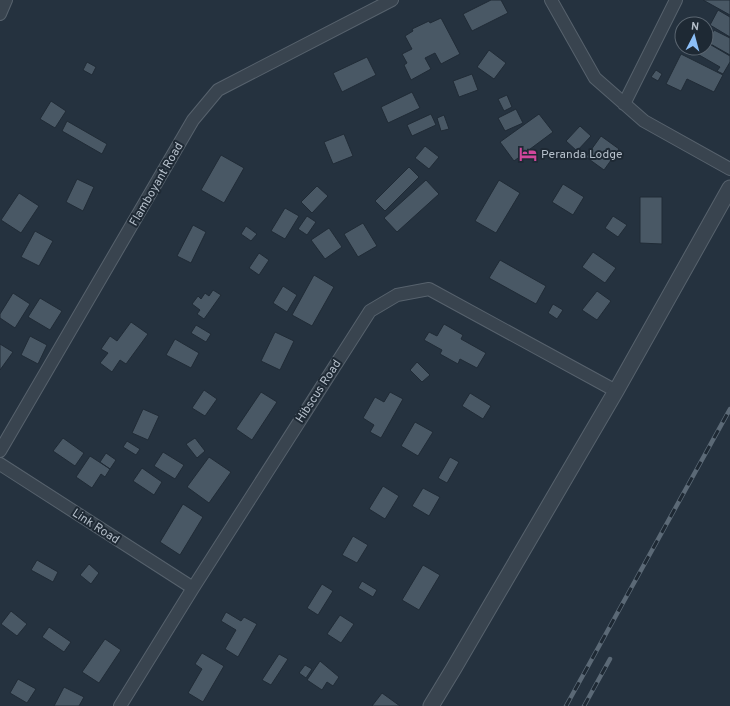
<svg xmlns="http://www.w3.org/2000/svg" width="730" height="706" viewBox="0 0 730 706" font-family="Overpass,sans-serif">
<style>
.building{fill:#495865;stroke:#202b36}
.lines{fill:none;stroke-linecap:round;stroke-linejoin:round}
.minor-casing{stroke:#57626d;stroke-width:14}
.tertiary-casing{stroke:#57626d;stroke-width:17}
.minor{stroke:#39444f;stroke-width:12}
.tertiary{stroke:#39444f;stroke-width:15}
.rail-casing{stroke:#5b6976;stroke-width:4.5}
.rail{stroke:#1e2934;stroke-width:3;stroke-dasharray:9;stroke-linecap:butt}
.labels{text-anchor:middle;stroke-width:4;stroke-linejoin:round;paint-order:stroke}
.poi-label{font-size:12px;fill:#b5bfca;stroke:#1e2934;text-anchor:start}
.street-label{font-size:12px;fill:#b5bfca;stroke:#1e2934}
</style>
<rect width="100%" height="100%" fill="#25323f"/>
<path class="building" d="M491,0H501L508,13L472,31L463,14Z
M703,0H730V15Z
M718,10L730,17V37L710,25Z
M441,18L460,54L441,64L435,53L425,58L431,69L411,80L404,65L407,63L402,54L412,49L405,36L413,31L412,29L429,21L430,23Z
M714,30L730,38V55L707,42Z
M706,42L730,56V62L723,74L717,71L720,67L687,48H706Z
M489,50L506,63L494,79L477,67Z
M681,54L723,75L714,92L687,79L681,91L666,84Z
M367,57L376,75L342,92L333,73Z
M87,62L96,67L92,75L83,70Z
M656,70L662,74L658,81L651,77Z
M472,74L478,90L459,97L453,81Z
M412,92L420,108L388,123L381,107Z
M507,95L512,107L504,111L498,99Z
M51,101L66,111L55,128L40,119Z
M516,109L523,123L505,131L498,118Z
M431,114L436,125L412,136L407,125Z
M539,114L553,132L514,161L500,142Z
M444,115L449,129L441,131L437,118Z
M67,121L107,144L102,154L62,131Z
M580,126L591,136L577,151L566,141Z
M344,134L353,156L333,164L324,142Z
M601,136L619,149L604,170L586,157Z
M425,146L439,157L429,169L415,158Z
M221,155L244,168L224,203L201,190Z
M409,167L419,177L385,211L375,201Z
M77,179L94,187L83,211L66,202Z
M426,180L439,194L397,232L384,218Z
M499,180L520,193L496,233L475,221Z
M563,184L584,197L573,215L552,202Z
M317,186L328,196L312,213L301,202Z
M19,193L39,206L21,233L1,220Z
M640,197H662V244L640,243Z
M285,208L299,216L285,239L271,231Z
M307,216L316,222L307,235L298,229Z
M613,216L627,225L618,237L605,228Z
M363,223L377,246L358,257L344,234Z
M193,225L206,232L191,263L177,256Z
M246,226L257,234L251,241L241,234Z
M329,228L342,247L325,259L311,240Z
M35,231L53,241L39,266L21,257Z
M593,252L616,268L605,283L582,267Z
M259,253L269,260L259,275L249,268Z
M500,260L546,286L536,304L489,278Z
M314,275L334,287L312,326L292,315Z
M283,286L297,295L287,312L273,303Z
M213,290L221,295L204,319L197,314L200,310L192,304L198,296L201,299L205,293L209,296Z
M597,291L611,301L597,320L582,310Z
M13,293L30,304L15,328L0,318V314Z
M40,298L62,311L50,330L28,317Z
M553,304L563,310L557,319L548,313Z
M131,322L148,334L126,364L120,360L112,372L100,363L108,353L101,349L110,336L117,341Z
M444,324L463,335L461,339L486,353L477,368L460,359L458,364L440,354L442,350L424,340L429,332L437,336Z
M196,325L211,334L206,342L191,333Z
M275,332L294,341L280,370L261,361Z
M30,336L47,345L38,364L21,355Z
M175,339L199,353L191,368L166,355Z
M0,344L13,352L0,370Z
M417,362L430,375L422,382L410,370Z
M204,390L217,399L205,416L192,408Z
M261,392L277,402L252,440L236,429Z
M390,392L403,399L381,438L370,432L374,425L363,418L375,397L384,402Z
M470,393L491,406L483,419L462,406Z
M143,409L159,416L148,440L132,433Z
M415,422L433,432L418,456L401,446Z
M63,438L84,453L75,466L53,451Z
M195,438L205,451L197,458L186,444Z
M127,441L140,449L136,455L123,447Z
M163,452L184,465L175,479L154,466Z
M106,453L116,460L110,469L100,462Z
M90,456L110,469L105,477L101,474L92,488L76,477Z
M209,457L231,472L209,503L187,487Z
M450,457L459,462L447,483L438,478Z
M142,468L162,482L154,495L133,481Z
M383,486L399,496L385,519L369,509Z
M423,488L440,497L429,516L412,506Z
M183,504L203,517L180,555L160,542Z
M353,536L368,545L357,563L342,555Z
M37,560L58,572L53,582L31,570Z
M89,564L99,573L91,584L80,575Z
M423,565L440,575L419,610L402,600Z
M362,581L377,590L373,597L358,588Z
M322,584L333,591L318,615L307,608Z
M11,611L27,624L17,636L1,624Z
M226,612L241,621L244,617L257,624L238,657L225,649L236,630L221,621Z
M340,615L354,624L341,643L327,634Z
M49,627L71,642L64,652L42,637Z
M105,639L121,650L99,683L82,672Z
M202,653L224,666L203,702L188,693L202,669L195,664Z
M279,654L288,659L271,685L262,680Z
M320,661L339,677L333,686L327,682L322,690L307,680Z
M305,665L312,669L306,678L299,673Z
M18,679L36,689L27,703L10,693Z
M64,687L84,697L79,706H54Z
M382,693L400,706H372Z"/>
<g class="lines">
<g class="minor-casing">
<path id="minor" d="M551,0L595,78L644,121L730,169
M0,14L6,0
M624,104L676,0
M0,451L193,120L218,90L392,0
M0,464L193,588
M120,706L193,588L370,311L397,295L429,289L616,391"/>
</g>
<g class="tertiary-casing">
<path id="tertiary" d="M431,706L454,668L616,391L730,188"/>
</g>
<use href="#minor" class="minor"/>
<use href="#tertiary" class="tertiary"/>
<g class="rail-casing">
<path id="rail" d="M566,706L730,409
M584,706L610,659"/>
</g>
<use href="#rail" class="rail"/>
</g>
<defs>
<g id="hotel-bare" transform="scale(1.38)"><path d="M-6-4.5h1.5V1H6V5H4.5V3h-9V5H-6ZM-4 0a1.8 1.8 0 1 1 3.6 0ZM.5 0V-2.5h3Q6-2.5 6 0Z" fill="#d1479c" stroke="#1e2934" stroke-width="2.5" paint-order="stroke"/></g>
</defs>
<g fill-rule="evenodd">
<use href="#hotel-bare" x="528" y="154"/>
</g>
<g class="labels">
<g class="poi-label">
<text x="541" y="158">Peranda Lodge</text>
</g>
<g class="street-label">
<text transform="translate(156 184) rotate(-60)" y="4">Flamboyant Road</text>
<text transform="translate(318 391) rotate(-57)" y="4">Hibscus Road</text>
<text transform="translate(96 526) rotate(33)" y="4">Link Road</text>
</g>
</g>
<g transform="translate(694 36) rotate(6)"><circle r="19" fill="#1e2934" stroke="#5a6570"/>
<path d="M0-3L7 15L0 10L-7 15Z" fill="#8cbff8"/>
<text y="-6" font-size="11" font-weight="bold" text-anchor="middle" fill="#b5bfca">N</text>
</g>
</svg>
